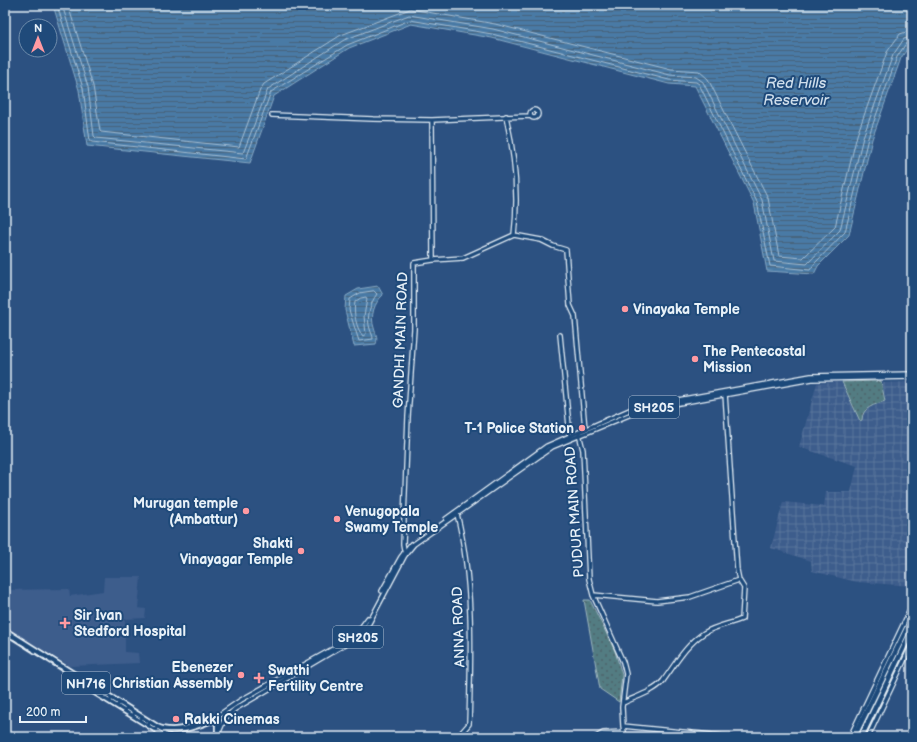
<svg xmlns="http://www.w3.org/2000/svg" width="917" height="742" viewBox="0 0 917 742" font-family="'Balsamiq Sans',sans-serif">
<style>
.built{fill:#3e5d8c}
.industrial{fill:url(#industrial-grid)}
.park{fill:url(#park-dots);stroke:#9eb6bd}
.water{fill:url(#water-rules);stroke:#88aac6}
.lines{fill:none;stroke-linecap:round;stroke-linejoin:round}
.shore{stroke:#a8c1d7;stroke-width:1}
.secondary-casing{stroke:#e8f1f8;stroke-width:6}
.primary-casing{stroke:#e8f1f8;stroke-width:6}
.highway-casing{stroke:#e8f1f8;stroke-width:8}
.secondary{stroke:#1f4a7a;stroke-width:3.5}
.primary{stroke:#1f4a7a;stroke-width:3.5}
.highway{stroke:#1f4a7a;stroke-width:4.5}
.rail{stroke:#e8f1f8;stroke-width:1;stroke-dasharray:6 3;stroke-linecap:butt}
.poi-dot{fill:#ff9aa2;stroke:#1f4a7a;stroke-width:1.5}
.labels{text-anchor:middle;stroke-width:4;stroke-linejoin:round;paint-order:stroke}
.shield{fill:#1f4a7a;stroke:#acbfd2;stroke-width:1}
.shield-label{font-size:13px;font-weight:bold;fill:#e8f1f8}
.poi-label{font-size:14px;font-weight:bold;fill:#e8f1f8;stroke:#1f4a7a;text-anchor:start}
.street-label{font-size:14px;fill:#e8f1f8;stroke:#1f4a7a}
.water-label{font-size:15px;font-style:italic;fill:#d0dfec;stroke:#1f4a7a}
</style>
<defs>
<pattern id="industrial-grid" width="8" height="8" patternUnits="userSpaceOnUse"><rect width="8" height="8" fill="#3e5d8c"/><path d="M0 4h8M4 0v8" fill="none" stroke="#5a759d"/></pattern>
<pattern id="park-dots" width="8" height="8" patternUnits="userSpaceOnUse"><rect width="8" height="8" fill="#537b82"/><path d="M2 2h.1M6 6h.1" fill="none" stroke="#4d6469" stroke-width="1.8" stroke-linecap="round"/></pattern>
<pattern id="water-rules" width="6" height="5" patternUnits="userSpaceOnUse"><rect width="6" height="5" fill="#487aa5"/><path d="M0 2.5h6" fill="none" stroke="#47647c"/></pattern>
</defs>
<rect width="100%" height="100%" fill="#2c5181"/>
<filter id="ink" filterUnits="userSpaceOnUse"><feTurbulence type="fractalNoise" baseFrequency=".025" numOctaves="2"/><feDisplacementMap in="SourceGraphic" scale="8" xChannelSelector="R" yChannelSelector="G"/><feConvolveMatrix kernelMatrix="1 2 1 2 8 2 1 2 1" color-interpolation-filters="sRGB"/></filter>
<g filter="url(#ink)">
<path class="built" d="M104,577H141L138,608L146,609L145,618L125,619V652L138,653L139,663L70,666L5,627V590L69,589L70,596L103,591Z"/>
<path class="industrial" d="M841,382L860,422L862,421V415L867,409L886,401L882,383L907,382V416L912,417V586L857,582L812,571L811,561L771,548L783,502L824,506L826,492H851L857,466L799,447L817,383Z"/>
<path class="park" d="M881,381L885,401C875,405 862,407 862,420L860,421L842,382Z
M584,600H590L615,651L622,675L619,702L600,689Z"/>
<path class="water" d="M53,5H912V42L901,58L872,139L849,235L818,266L814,274L767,271L754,203L695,86L669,84L492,38L411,24L349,48L274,96L250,163L87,146L79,90Z
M378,286L383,295C374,303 370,316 374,328C376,335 378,337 376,344L354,346L345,310L346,296L358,289Z"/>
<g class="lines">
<path class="shore" d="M57,5L83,88L90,141L92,142L246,159L271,92L347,45L410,20L492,34L669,80L696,82L699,84L757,202L770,266L810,270L815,263L845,232L868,138L897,57L907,42L912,41
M62,5L88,87L94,136L96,138L243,153L268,89L344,40L409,15L493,29L670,75L696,77L703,82L762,200L774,261L807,264L840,230L863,137L893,55L904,39L912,36
M68,5L93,86L100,131L101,132L239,147L260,90L264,84L341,35L410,9L495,24L671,69L699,71L708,79L768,198L779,256L803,258L835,227L857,135L887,52L900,34L912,30
M374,291L377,294C370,303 366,318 370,329C371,333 373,335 373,339L359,341L349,310L350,299L360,293Z
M361,298L366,297L367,299L364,316L366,334L363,336C356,329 353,311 355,302Z"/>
<g class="secondary-casing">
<path id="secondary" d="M530 114a4 4 0 1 1 8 0a4 4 0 1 1-8 0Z
M272,115L373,119L432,120
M506,116C515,156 519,194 514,235
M433,260L463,258L514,235L541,240L553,246L566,250L570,305L575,316L585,429
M560,335L570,436
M579,434L583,450L589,579L593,595L623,662L626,674L622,707L623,726
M457,514C474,582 471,654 469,724L462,732V737
M405,555L403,544L408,417L414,329V263L433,260L432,120L530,116
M593,595L657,601L690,597L739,580L737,570L725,394
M623,703C635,697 654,692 663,681C676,663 686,645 704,633C715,626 730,624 742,619L744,588L739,580
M596,737L603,733L624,732L623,726L732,737
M850,737L912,606
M868,737L912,644"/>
</g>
<g class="primary-casing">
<path id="primary" d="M446,519L547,446L634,408L811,376L912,374
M382,591L401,557L411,544
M354,637L368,618
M212,720L241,700L340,645
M218,734L225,718L235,709L359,636L369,623L405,555L414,544L552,447L641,410L657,407L812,379L912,377"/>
</g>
<g class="highway-casing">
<path id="highway" d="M5,631L157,727C173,735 197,726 212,720L218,723V737
M69,676L168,737
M854,737L912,618
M861,737L912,630"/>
</g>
<use href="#secondary" class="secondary"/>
<use href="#primary" class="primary"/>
<use href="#highway" class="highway"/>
<path class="rail" d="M5,634L170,737"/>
</g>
</g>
<g class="poi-dot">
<circle cx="625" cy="309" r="4"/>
<circle cx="695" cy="359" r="4"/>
<circle cx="582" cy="428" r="4"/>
<circle cx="246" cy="511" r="4"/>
<circle cx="337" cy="519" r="4"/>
<circle cx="301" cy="551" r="4"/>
<path d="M63 617h4v4h4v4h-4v4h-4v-4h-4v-4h4z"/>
<circle cx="241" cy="675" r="4"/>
<path d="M257 672h4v4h4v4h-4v4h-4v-4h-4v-4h4z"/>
<circle cx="176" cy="719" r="4"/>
</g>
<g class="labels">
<g class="shield">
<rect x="629" y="396" width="50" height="22" rx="3"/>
<rect x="333" y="626" width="50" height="22" rx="3"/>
<rect x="62" y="672" width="48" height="22" rx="3"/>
</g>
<g class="shield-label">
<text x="654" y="412">SH205</text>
<text x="358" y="642">SH205</text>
<text x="86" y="688">NH716</text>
</g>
<g class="poi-label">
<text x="633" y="314">Vinayaka Temple</text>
<text x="703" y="356">The Pentecostal<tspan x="703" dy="16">Mission</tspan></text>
<text x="574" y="433" text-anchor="end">T-1 Police Station</text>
<text x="238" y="508" text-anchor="end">Murugan temple<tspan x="238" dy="16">(Ambattur)</tspan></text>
<text x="345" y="516">Venugopala<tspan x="345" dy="16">Swamy Temple</tspan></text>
<text x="293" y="548" text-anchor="end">Shakti<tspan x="293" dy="16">Vinayagar Temple</tspan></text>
<text x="74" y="620">Sir Ivan<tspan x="74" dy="16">Stedford Hospital</tspan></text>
<text x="233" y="672" text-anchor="end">Ebenezer<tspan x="233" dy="16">Christian Assembly</tspan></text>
<text x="268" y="675">Swathi<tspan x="268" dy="16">Fertility Centre</tspan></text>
<text x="184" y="724">Rakki Cinemas</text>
</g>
<g class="street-label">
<text transform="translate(400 340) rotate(-88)" y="5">GANDHI MAIN ROAD</text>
<text transform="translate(574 512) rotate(-94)" y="5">PUDUR MAIN ROAD</text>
<text transform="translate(458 627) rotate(-92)" y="5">ANNA ROAD</text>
</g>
<g class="water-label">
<text x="796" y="88">Red Hills<tspan x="796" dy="17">Reservoir</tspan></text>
</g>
</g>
<rect width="917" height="742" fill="none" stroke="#1f4a7a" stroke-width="20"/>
<rect x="10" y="10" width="897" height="722" fill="none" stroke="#e8f1f8" stroke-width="1.5" filter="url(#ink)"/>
<g transform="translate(38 38)"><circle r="19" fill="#1f4a7a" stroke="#6f8dac"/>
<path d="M0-3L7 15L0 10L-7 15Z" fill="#ff9aa2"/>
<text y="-6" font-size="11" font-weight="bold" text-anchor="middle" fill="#e8f1f8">N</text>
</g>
<path d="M20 716v6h66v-6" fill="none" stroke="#e8f1f8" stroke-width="2"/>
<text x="26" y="716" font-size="12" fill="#e8f1f8" stroke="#1f4a7a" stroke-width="3" paint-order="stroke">200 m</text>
</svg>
